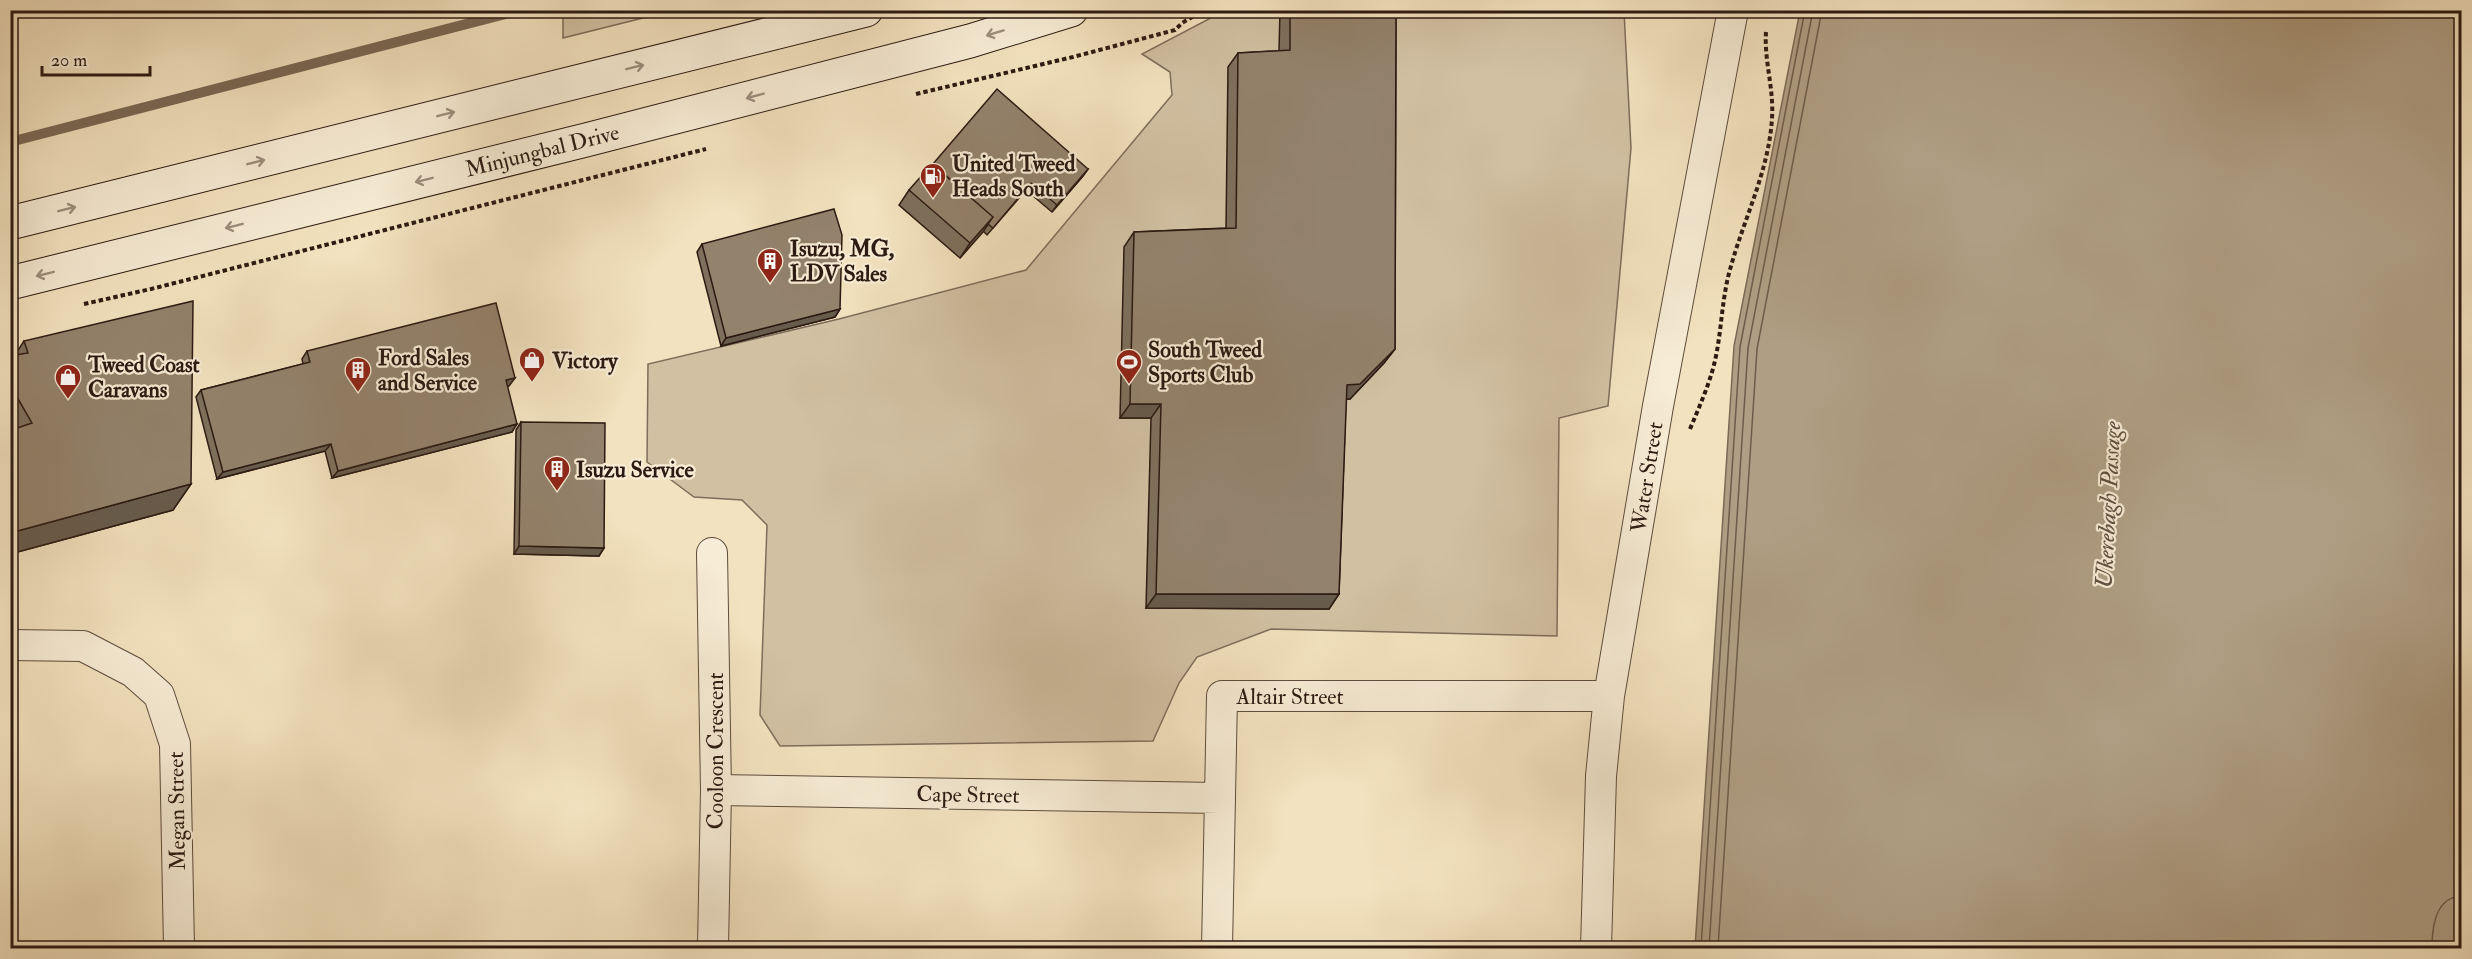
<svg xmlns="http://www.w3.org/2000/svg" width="2472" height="959" viewBox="0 0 2472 959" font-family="'IM FELL Double Pica',serif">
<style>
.green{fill:#d1c0a2;stroke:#7e6d5a;stroke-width:1.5}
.water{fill:#af9e84;stroke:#7b6956;stroke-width:1.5}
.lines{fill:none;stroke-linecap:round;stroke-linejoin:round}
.shore{stroke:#6e5c4b;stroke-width:1.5}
.stream{stroke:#7b6956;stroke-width:10}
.minor-casing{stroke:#5e4c3d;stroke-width:32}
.secondary-casing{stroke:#2c1a12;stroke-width:35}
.path{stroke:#2c1a12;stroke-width:4;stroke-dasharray:4.5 3;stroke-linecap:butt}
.minor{stroke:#f7ecd5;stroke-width:30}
.secondary{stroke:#f7ecd5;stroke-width:33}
.wall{fill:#7e705d;stroke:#2c1a12;stroke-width:1.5}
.shaded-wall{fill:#675b4c;stroke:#2c1a12;stroke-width:1.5}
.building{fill:#93826c;stroke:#2c1a12;stroke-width:1.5}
.oneway{stroke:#9c8e7d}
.labels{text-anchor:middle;stroke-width:4.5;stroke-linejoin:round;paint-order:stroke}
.street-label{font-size:22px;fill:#2c1a12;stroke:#f7ecd5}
.poi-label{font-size:22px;font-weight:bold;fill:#2c1a12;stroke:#f7ecd5;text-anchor:start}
.water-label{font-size:24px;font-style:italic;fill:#604f40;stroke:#f7ecd5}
</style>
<rect width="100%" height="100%" fill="#f3e2bf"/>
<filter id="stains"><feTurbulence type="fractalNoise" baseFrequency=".00333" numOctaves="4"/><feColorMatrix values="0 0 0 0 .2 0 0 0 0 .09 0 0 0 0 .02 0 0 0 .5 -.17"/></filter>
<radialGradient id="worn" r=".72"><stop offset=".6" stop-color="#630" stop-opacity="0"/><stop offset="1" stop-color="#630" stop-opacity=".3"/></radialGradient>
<path class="green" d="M563,11V10L671,11L563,38Z
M1224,11H1624L1631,148L1608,406L1559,418L1557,636L1271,629L1197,657L1179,683L1153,741L780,746L760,715L767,525L742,500L694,497L647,462L648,364L839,319L1026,270L1172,95L1170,72L1142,54Z"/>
<path class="water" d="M1800,11H2461L2462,901L2454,948H1695L1734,346Z"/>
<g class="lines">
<path class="shore" d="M1701,948L1740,347L1805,10
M1709,948L1748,348L1813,10
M1718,948L1757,349L1822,10
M2432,948C2432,927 2435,897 2462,896"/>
<path class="stream" d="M10,142L513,12"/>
<g class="minor-casing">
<path id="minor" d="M712,553L716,790L713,948
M10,645L83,646L133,672L159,695L175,744L179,948
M716,790L1219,798
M1217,948L1222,696H1609
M1596,948L1601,776L1609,696L1658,406L1733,10"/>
</g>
<g class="secondary-casing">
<path id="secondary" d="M10,223L866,10
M10,283L586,140L970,41L1071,10"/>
</g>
<path class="path" d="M916,94L1073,57L1175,30L1182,23L1204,10
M84,304L151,289L706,149
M1690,429C1700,405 1711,381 1716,356C1722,326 1722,296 1731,266C1745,216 1769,170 1772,118C1774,88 1764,61 1766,32"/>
<use href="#minor" class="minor"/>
<use href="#secondary" class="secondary"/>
</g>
<path class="wall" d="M1280,10H1396L1395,349L1384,363L1350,399H1346L1339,594L1329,609L1146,608L1151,418H1120L1124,247L1134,232L1226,228L1228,67L1238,53L1279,51Z
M1088,169L1083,176L1052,212L1026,190L987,235L983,231L960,258L899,205L909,190Z
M702,244L840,309L835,317L721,346L697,252Z
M24,341L191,484L173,510L10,554V356L15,355Z
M307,351L509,386H507L512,432L332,478L325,451L217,479L196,397L201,390L303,364L302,359Z
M521,422L604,548L599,556L514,554L516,430Z"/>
<path class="shaded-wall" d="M1088,169L1083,176L1052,212L1057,205Z
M993,217L983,232L960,258L970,243Z
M840,309L835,317L721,346L726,338Z
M1395,349L1384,363L1350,399H1337L1347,385Z
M515,378L509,386L501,388L506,380Z
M1130,404H1161L1151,418H1120Z
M517,424L512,432L332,478L338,471Z
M331,444L325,451L217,479L223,472Z
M191,484L173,510L10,554V533Z
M519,546L604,548L599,556L514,554Z
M1156,594H1339L1329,609L1146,608Z"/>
<path class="building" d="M1290,10H1396L1395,349L1360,384L1347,385L1339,594H1156L1161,404H1130L1134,232L1236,228L1238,53L1290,50Z
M997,89L1088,169L1057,205L1031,183L993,228L988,224L993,217L933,164Z
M932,164L993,217L970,243L909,190Z
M834,209L842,235L840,309L726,338L702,244Z
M193,301L191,484L10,533L11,430L32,423L10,385V356L28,353L24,341Z
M496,303L515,378L506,380L517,424L338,471L331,444L223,472L201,390L310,362L307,351Z
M521,422L605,423L604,548L519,546Z"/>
<defs><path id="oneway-shaft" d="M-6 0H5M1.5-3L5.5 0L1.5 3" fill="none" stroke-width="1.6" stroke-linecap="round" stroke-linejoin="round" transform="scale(1.5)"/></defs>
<g class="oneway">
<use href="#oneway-shaft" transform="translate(995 33) rotate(163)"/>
<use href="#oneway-shaft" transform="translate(635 67) rotate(-14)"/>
<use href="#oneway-shaft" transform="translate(755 96) rotate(165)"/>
<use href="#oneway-shaft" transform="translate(446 114) rotate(-14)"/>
<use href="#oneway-shaft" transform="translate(256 162) rotate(-14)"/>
<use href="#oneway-shaft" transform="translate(424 180) rotate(166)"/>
<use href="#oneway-shaft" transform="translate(67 209) rotate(-14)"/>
<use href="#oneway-shaft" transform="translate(234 226) rotate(166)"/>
<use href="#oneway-shaft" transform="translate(45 274) rotate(166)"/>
</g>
<defs>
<g id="fuel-pin" transform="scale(1.35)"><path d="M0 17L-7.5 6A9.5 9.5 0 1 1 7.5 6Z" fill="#8f2418" stroke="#f7ecd5"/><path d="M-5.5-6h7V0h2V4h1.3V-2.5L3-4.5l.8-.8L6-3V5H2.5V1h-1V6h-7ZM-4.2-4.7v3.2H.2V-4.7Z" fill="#fff"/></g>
<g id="building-pin" transform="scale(1.35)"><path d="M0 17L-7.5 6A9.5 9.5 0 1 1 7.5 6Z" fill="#8f2418" stroke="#f7ecd5"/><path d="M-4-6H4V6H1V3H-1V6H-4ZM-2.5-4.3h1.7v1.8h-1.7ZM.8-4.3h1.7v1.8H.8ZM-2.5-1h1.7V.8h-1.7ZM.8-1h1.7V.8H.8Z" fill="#fff"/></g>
<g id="shop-pin" transform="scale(1.35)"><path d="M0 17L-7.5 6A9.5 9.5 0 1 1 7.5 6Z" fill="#8f2418" stroke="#f7ecd5"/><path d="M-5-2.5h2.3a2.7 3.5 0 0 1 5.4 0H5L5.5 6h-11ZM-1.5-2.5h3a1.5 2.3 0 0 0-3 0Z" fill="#fff"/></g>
<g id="stadium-pin" transform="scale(1.35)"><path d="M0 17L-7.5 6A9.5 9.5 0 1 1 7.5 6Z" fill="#8f2418" stroke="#f7ecd5"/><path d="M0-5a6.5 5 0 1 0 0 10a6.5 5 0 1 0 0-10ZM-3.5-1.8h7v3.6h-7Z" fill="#fff"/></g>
</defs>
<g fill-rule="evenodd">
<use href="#fuel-pin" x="933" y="176"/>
<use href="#building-pin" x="770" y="261"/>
<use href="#shop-pin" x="532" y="360"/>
<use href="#stadium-pin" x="1129" y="362"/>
<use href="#building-pin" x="358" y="370"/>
<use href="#shop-pin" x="68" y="377"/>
<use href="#building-pin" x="557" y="469"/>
</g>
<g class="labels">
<g class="street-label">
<text transform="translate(542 150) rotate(-14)" y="8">Minjungbal Drive</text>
<text transform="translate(1646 477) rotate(-81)" y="8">Water Street</text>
<text x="1290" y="704">Altair Street</text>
<text transform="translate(715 751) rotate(-90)" y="8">Cooloon Crescent</text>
<text transform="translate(968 794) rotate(1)" y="8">Cape Street</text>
<text transform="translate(176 811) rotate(-91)" y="8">Megan Street</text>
</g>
<g class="poi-label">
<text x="952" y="171">United Tweed<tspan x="952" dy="25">Heads South</tspan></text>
<text x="790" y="256">Isuzu, MG,<tspan x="790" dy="25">LDV Sales</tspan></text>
<text x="1148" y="357">South Tweed<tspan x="1148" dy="25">Sports Club</tspan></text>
<text x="378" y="365">Ford Sales<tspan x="378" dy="25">and Service</tspan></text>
<text x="552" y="368">Victory</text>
<text x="88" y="372">Tweed Coast<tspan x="88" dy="25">Caravans</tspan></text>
<text x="576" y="477">Isuzu Service</text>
</g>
<g class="water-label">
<text transform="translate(2108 505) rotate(-87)" y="8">Ukerebagh Passage</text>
</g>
</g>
<rect width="2472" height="959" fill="none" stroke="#f3e2bf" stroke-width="36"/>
<rect x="12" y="12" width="2448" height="935" fill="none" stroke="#2c1a12" stroke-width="3"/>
<rect x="18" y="18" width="2436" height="923" fill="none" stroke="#2c1a12" stroke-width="1.5"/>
<path d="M42 66v9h108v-9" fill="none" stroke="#2c1a12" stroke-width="3"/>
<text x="51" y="66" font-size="18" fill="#2c1a12" stroke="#f7ecd5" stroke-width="4.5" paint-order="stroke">20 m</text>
<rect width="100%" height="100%" filter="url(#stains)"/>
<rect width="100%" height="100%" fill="url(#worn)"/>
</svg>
